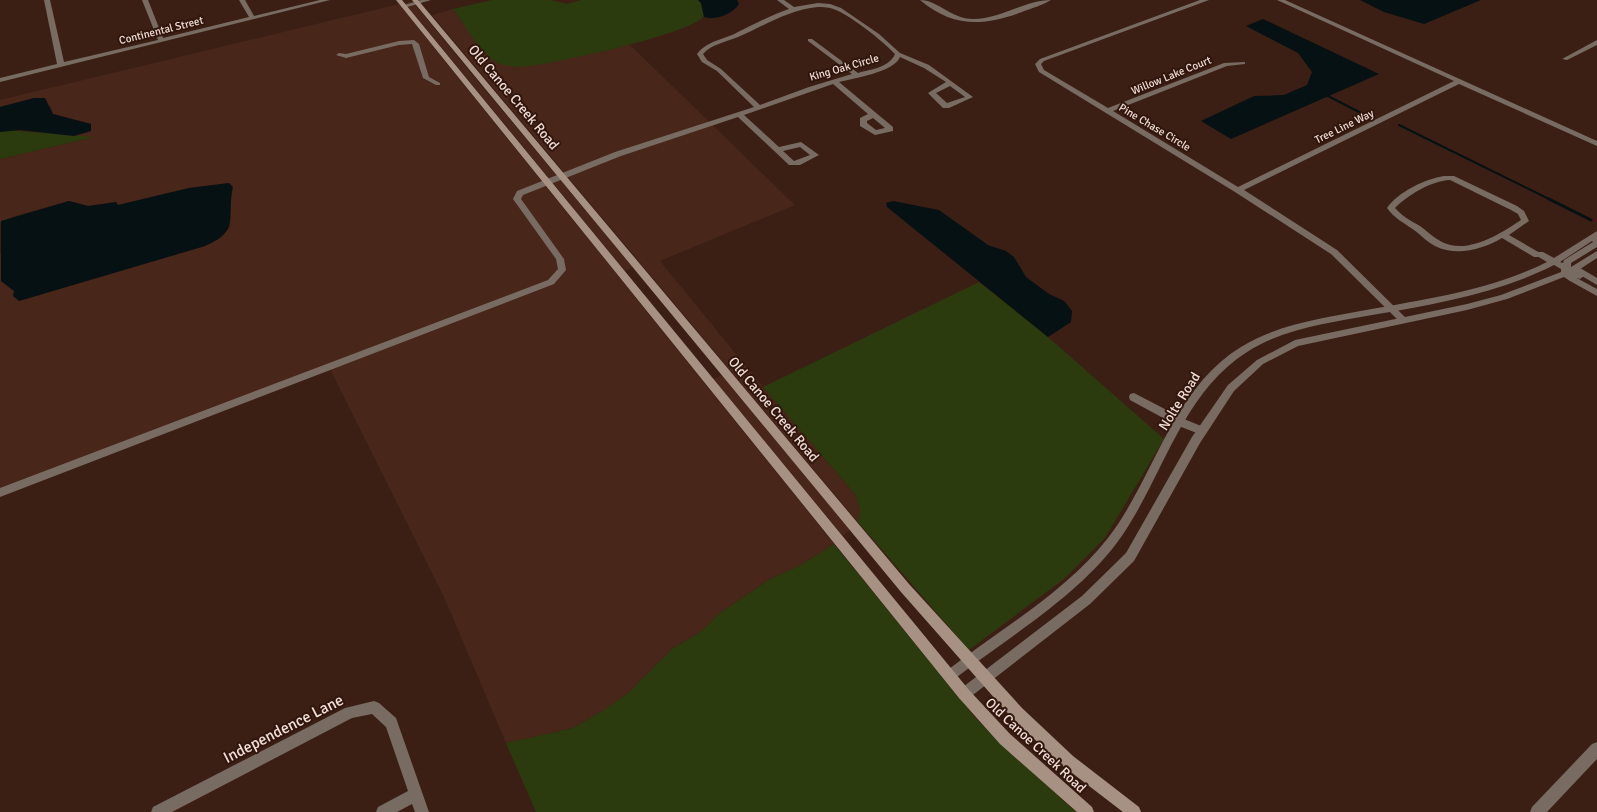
<svg xmlns="http://www.w3.org/2000/svg" width="1597" height="812" viewBox="0 0 1597 812" font-family="Signika,sans-serif">
<style>
.built{fill:#48261a}
.green{fill:#2b3b0d}
.water{fill:#051113}
.lines{fill:none;stroke-linecap:round;stroke-linejoin:round}
.stream-far1{stroke:#051113;stroke-width:2}
.stream{stroke:#051113;stroke-width:3}
.minor{fill:#786b62;fill-rule:evenodd}
.tertiary{fill:#786b62;fill-rule:evenodd}
.secondary{fill:#a69183;fill-rule:evenodd}
.labels{text-anchor:middle;stroke-width:4;stroke-linejoin:round;paint-order:stroke}
.far-street-label{font-size:11px;fill:#f1ded7;stroke:#30160c}
.street-label{font-size:14px;fill:#f1ded7;stroke:#30160c}
.near-street-label{font-size:16px;fill:#f1ded7;stroke:#30160c}
</style>
<rect width="100%" height="100%" fill="#3b1f15"/>
<path class="built" d="M412,1L471,73L633,267L625,271L405,3Z
M399,4L834,544L799,566L770,579L720,613L699,633L673,648L629,692L604,710L573,728L506,743L444,597L328,365L0,494V252L2,258L1,281L14,291L19,301L205,246L230,228L231,195L229,183L189,188L118,205L116,202L88,206L69,201L15,216L0,223V159L90,138L74,136L91,131V124L53,114L51,107L34,98L0,107V100Z
M453,9L483,50L569,58L629,44L795,205L660,261L763,387L855,494L860,508V517L857,521L432,15Z
M723,375L850,530L843,536L713,379Z"/>
<path class="green" d="M492,0H551L567,4L581,0H698L701,3L704,16C692,34 546,66 519,67C513,67 505,65 500,64C482,57 465,25 453,9Z
M5,130L94,137L0,159V132Z
M979,282L1048,337L1164,439L1105,538L1064,579L969,650L857,521C863,513 858,502 855,494L763,387Z
M834,544L973,715L1001,744L1076,812H536L506,743L573,728L604,710L629,692L673,648L699,633L720,613L770,579L799,566Z"/>
<path class="water" d="M698,0H737L739,4C733,14 715,21 704,17L701,3Z
M1360,0H1481L1424,24L1384,12Z
M1263,19L1379,74L1231,139L1201,121L1254,96L1284,95L1307,85L1312,72L1298,53L1246,26Z
M34,98H45L53,114L91,124V131L74,136L20,130L0,132V107Z
M229,183L233,187C226,218 241,231 205,246L19,301L13,296L14,291L1,281V221L69,201L88,206L116,202L118,205L189,188Z
M893,201L939,210L988,245L1006,251L1014,257L1026,277L1049,294L1064,301L1072,311L1071,322L1048,337L887,207L886,203Z"/>
<g class="lines">
<path class="stream-far1" d="M1326,95L1365,115
M1399,125L1551,200"/>
<path class="stream" d="M1549,199L1591,220"/>
<path class="minor" d="M44,0H50L64,62L158,40L142,0H148L163,38L249,17L239,0H245L254,16L320,0H330L0,82V78L57,64Z
M421,0H431L404,8L401,6Z
M777,0H784L794,7L818,3L830,4L841,8L879,34L900,53L929,65L973,97L949,108H943L928,93L946,82L924,68L900,57C894,72 855,78 839,82L893,127V131L875,135L860,126V118L868,114L833,84L744,115L779,147L801,142L819,155L800,165H789L738,117L621,156L523,195L521,199L564,259L566,270L554,284L0,497V488L548,280L558,269L556,259L513,199L517,191L615,152L754,107L717,71L702,62L697,54C708,40 724,40 738,32C755,24 771,15 789,9ZM818,7C822,7 826,7 830,8C847,12 883,41 895,54C889,68 871,69 858,73L812,39H808V41L852,74L809,87L760,105L721,69L707,60L703,54C712,44 726,42 738,37C766,25 788,10 818,7ZM950,86L965,97L947,103L936,93ZM873,118L885,128L876,130L867,123V121ZM800,147L810,155L794,161L783,151Z
M920,0C938,0 951,19 973,19C1001,19 1025,0 1051,0C1043,5 1032,8 1022,12C984,26 953,28 920,0Z
M1200,0H1209L1044,61L1041,64L1044,70L1108,108L1224,63L1245,62V64L1227,66L1113,111L1238,187L1454,81L1277,0H1285L1597,141V146L1459,84L1244,190L1337,250L1408,320L1403,323L1400,322L1331,254L1235,192L1039,72L1035,64L1040,59Z
M1597,40V45L1567,60L1562,59Z
M399,41L414,40L419,44L429,77L440,83V85H436L423,78L412,44L399,45L346,58L336,55L339,53L346,54Z
M1444,176H1454L1517,206L1524,211L1529,221L1509,235L1540,253V257H1534L1502,238C1483,249 1457,257 1435,246C1427,242 1421,235 1414,230C1404,223 1394,218 1387,208C1398,192 1425,179 1444,176ZM1450,180L1511,210L1518,214L1521,220C1500,234 1467,255 1442,242C1434,238 1427,231 1420,226C1411,221 1402,216 1395,208C1408,195 1431,181 1450,180Z
M1575,265L1597,278V285L1572,270L1571,268Z
M1573,276L1597,289V296L1570,281L1569,279L1570,277Z
M1134,393L1184,419L1206,428L1207,431L1206,434L1202,435L1176,425L1130,400L1129,397L1130,394Z
M374,701L379,703L396,718L429,812H415L412,804L397,812H376L378,807L408,791L386,727L372,714L352,718L172,812H151L153,807L345,708Z
M1597,742V759L1547,812H1530L1532,807L1592,744Z"/>
<path class="tertiary" d="M1597,231V247L1571,263V267L1597,251V258L1577,271L1584,276L1580,279L1577,278L1576,281H1570L1564,277L1507,299L1467,310L1298,346L1263,364L1234,391L1200,443L1134,561L1090,604L969,698L964,700L959,698L958,694L959,690L1082,596L1126,553L1192,437L1228,385L1257,360L1295,340L1467,304L1501,295L1561,272V269L1554,265C1497,294 1434,304 1372,315C1330,323 1284,328 1247,352C1179,395 1162,483 1116,544C1074,599 1007,638 953,680L949,682L945,680L943,676L945,672C999,630 1066,592 1108,538C1155,477 1172,389 1241,347C1278,324 1323,318 1366,310C1427,299 1491,290 1547,262L1537,256V252H1543L1554,258ZM1592,241L1593,242L1564,260L1563,263L1560,262Z"/>
<path class="secondary" d="M396,0H402L969,690L1010,734L1092,807L1094,812H1077L1000,744L959,698Z
M412,0H418L909,584L1022,708L1073,756L1139,807L1141,812H1123L1063,766L1012,718L901,592Z"/>
</g>
<g class="labels">
<g class="far-street-label">
<text transform="translate(161 30) rotate(-14)" y="4">Continental Street</text>
<text transform="translate(844 67) rotate(-16)" y="4">King Oak Circle</text>
<text transform="translate(1171 75) rotate(-22)" y="4">Willow Lake Court</text>
<text transform="translate(1344 126) rotate(-26)" y="4">Tree Line Way</text>
<text transform="translate(1155 127) rotate(31)" y="4">Pine Chase Circle</text>
</g>
<g class="street-label">
<text transform="translate(514 97) rotate(50)" y="5">Old Canoe Creek Road</text>
<text transform="translate(1179 401) rotate(-58)" y="5">Nolte Road</text>
<text transform="translate(774 409) rotate(50)" y="5">Old Canoe Creek Road</text>
<text transform="translate(1036 745) rotate(43)" y="5">Old Canoe Creek Road</text>
</g>
<g class="near-street-label">
<text transform="translate(283 728) rotate(-27)" y="6">Independence Lane</text>
</g>
</g>
</svg>
